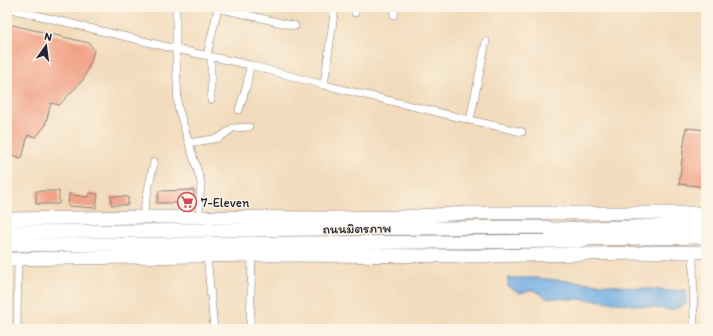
<svg xmlns="http://www.w3.org/2000/svg" width="713" height="336" viewBox="0 0 713 336" font-family="Itim,'Playpen Sans Thai',sans-serif">
<style>
.water{fill:#73aee4;stroke:#4a6890}
.pier{fill:#f2dbbc}
.building{fill:#f1a387}
.lines{fill:none;stroke-linecap:round;stroke-linejoin:round}
.street-casing{stroke:#8a7e7c;stroke-width:8}
.highway-casing{stroke:#8a7e7c;stroke-width:14}
.street{stroke:#fff;stroke-width:7}
.highway{stroke:#fff;stroke-width:13}
.labels{text-anchor:middle;stroke-width:3;stroke-linejoin:round;paint-order:stroke}
.poi-label{font-size:13px;fill:#22223b;stroke:#fcf5e5;text-anchor:start}
.street-label{font-size:13px;fill:#22223b;stroke:#fcf5e5}
</style>
<rect width="100%" height="100%" fill="#fcf5e5"/>
<filter id="ink" filterUnits="userSpaceOnUse"><feTurbulence type="fractalNoise" baseFrequency=".025" numOctaves="2"/><feDisplacementMap in="SourceGraphic" scale="8" xChannelSelector="R" yChannelSelector="G"/><feConvolveMatrix kernelMatrix="1 2 1 2 8 2 1 2 1" color-interpolation-filters="sRGB"/></filter>
<filter id="wash" filterUnits="userSpaceOnUse"><feTurbulence type="fractalNoise" baseFrequency=".012" numOctaves="4" result="noise"/><feDisplacementMap in="SourceGraphic" scale="16" xChannelSelector="R" yChannelSelector="G"/><feGaussianBlur stdDeviation="0.9" result="paint"/><feColorMatrix in="noise" values="0 0 0 0 0 0 0 0 0 0 0 0 0 0 0 0 0 1.4 0 .05"/><feComposite in="paint" operator="in"/></filter>
<g filter="url(#wash)">
<rect width="100%" height="100%" fill="#f2dbbc"/>
<path class="water" d="M508,278H537L673,291L706,288V309L685,304L672,310L594,300L547,298L534,290L520,293L508,287Z"/>
<path class="pier" d="M706,286V311L687,306V288Z"/>
<g id="blocks">
<path class="building" d="M8,24L89,43L94,50L91,61L83,80L59,105L51,103L45,126L36,137L28,135L22,158L7,154Z
M686,128L706,130V187L679,184Z
M194,190V203H157L159,191Z
M36,191H59V204H36Z
M90,193L98,194L96,208L68,206L69,194L86,197L87,196H89Z
M111,196L128,197V205H111Z"/>
</g>
</g>
<g filter="url(#ink)">
<use href="#blocks" fill-opacity="0" stroke="#8a7e7c" stroke-width="1"/>
<g class="lines">
<g class="street-casing">
<path id="street" d="M176,7V57L178,107L201,182L199,212
M7,8L176,49L250,65L324,85L470,120L486,41
M355,13L356,7
M394,15L395,7
M207,55L218,8L295,26
M324,85L335,7
M211,100V56
M239,110L247,84L250,65
M470,120L522,132
M189,143L219,138L233,128L249,127
M145,217L144,209L154,162
M693,252L694,329
M207,256L214,329
M17,329L18,259
M250,329L252,256"/>
</g>
<g class="highway-casing">
<path id="highway" d="M7,219L145,217L331,218L399,217L469,213H706
M7,232L546,227L551,229L706,225
M7,245L579,241L587,239L706,237
M7,259L263,255L478,256L641,253L649,252H706"/>
</g>
<use href="#street" class="street"/>
<use href="#highway" class="highway"/>
</g>
</g>
<defs>
<g id="supermarket-ring" transform="scale(1)"><circle r="9.5" fill="#fcf5e5" stroke="#d1495b" stroke-width="1.5"/><path d="M-6-5.5h2.5l.6 2H6L4.5 2H-2.5L-4.4-4H-6ZM-1.5 3.2a1.3 1.3 0 1 0 .1 0ZM3 3.2a1.3 1.3 0 1 0 .1 0Z" fill="#d1495b"/></g>
</defs>
<g fill-rule="evenodd">
<use href="#supermarket-ring" x="187" y="202"/>
</g>
<g class="labels">
<g class="poi-label">
<text x="201" y="207">7-Eleven</text>
</g>
<g class="street-label">
<text transform="translate(357 228) rotate(-1)" y="5">ถนนมิตรภาพ</text>
</g>
</g>
<rect width="713" height="336" fill="none" stroke="#fcf5e5" stroke-width="24"/>
<g transform="translate(46 46) rotate(14)" stroke="#fcf5e5" stroke-width="3" paint-order="stroke">
<path d="M0-3L7 15L0 10L-7 15Z" fill="#22223b"/>
<text y="-6" font-size="11" font-weight="bold" text-anchor="middle" fill="#22223b">N</text>
</g>
</svg>
